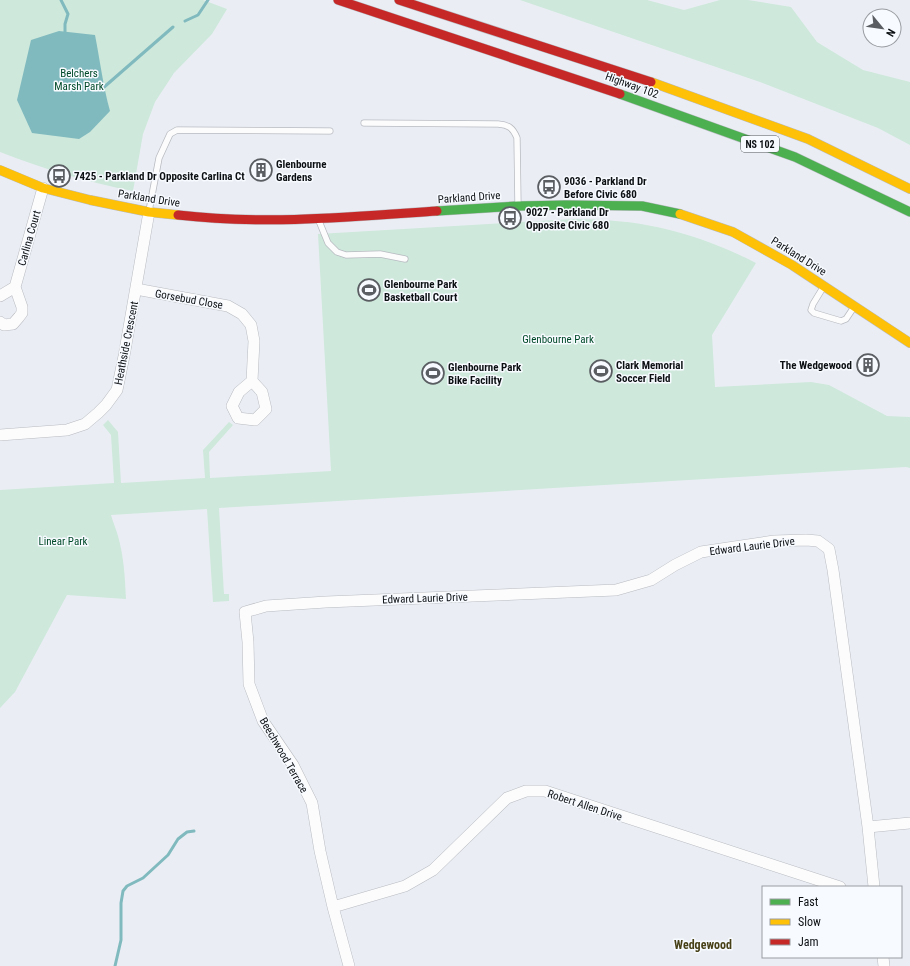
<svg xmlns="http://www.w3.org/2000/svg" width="910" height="966" viewBox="0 0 910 966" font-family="'Roboto Condensed',sans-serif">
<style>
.green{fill:#cee8db}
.water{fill:#80babf}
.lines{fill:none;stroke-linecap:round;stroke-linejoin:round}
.stream{stroke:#80babf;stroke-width:3}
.lane-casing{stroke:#b8bbc0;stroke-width:7}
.street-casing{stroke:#b8bbc0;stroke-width:12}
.fast-casing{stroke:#b8bbc0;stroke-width:10}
.slow-casing{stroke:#b8bbc0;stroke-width:10}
.jam-casing{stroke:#b8bbc0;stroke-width:10}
.lane{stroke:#fcfcfd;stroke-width:5.5}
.street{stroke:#fcfcfd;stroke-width:11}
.fast{stroke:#4caf50;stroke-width:9}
.slow{stroke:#ffc107;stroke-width:9}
.jam{stroke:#c62828;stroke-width:9}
.labels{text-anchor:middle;stroke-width:3;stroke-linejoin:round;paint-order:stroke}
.shield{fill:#f7faff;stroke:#53565a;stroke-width:1}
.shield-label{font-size:10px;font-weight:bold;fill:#0d1013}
.park-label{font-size:11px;fill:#014a29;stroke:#f7faff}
.street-label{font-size:11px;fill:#0d1013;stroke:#f7faff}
.poi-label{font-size:11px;font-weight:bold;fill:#0d1013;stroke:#f7faff;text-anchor:start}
.neighbourhood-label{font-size:12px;font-weight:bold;fill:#474017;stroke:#f7faff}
</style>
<rect width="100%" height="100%" fill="#eaeef4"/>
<path class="green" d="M0,0H203L227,9L212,34L174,73L155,102L143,134L133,191C87,182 44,169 0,152Z
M520,0H647L684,10L720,0H748L791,7L817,42L863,70L910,82V145L878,128L760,82Z
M573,219C642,219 695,232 756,263L712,335L715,387L811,382L829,385L887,416L910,417V468L906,467L219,508L224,594H229V601L213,602L207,509L111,515C113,522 116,529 118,536C124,557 125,578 126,599L67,595L15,692L0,708V490L114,483L111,435L103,425L108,420L118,432L121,483L205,478L203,450L229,422L233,425L209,452L210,478L331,471L318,234Z"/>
<path class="water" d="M59,31L95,35C100,60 103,86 110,111L90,132L79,139L32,133L17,100L31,40Z"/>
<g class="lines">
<path class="stream" d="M61,0L68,14L65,24V32
M185,21L198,15L208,0
M103,88L173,27
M115,966L121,940V903L123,891L127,886L143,878L168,855L178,839L187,832L194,831"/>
<g class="lane-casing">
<path id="lane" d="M364,123L498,124C509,125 513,128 517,138L518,205
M149,211L159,158L170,134L177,130L330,131
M319,221L328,243L337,252L346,255L380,254L405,259
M824,286L813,304L811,310L814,313L841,321L846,319L854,307"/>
</g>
<g class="street-casing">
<path id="street" d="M136,289L228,306L242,314L251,325L254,341L252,381L262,392L266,409L255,420L238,418L232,406L239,392L252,381
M0,296L15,287
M0,322L4,325L13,324L19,317L22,313V307L15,287L43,188
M0,435L67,430L85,424L98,413L106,405L117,390L124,356L149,212
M868,827L910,823
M333,907L405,886L433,870L507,798L526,791H545L840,887
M883,957L884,966
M349,966L333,907L320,851L312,803L293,765L263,721L249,684L248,642L245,612L266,606L326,602L616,590L651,580L675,565L701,552L774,541L806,540L818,541L829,549L833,570L868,827L874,887"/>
</g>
<g class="fast-casing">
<path id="fast" d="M620,94L795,157L910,212
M437,211L518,206L566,205L642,206L680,214"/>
</g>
<g class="slow-casing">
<path id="slow" d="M651,82L808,139L910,189
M0,170L43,188L90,200L149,212L178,215
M680,214L733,232L792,265L910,343"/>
</g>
<g class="jam-casing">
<path id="jam" d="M338,0L620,94
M399,0L651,82
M178,215C264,225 351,217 437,211"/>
</g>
<use href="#lane" class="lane"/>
<use href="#street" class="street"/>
<use href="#fast" class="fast"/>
<use href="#slow" class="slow"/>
<use href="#jam" class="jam"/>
</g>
<defs>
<g id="building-ring" transform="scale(1.15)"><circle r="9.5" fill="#f7faff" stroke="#5a5e62" stroke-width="1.5"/><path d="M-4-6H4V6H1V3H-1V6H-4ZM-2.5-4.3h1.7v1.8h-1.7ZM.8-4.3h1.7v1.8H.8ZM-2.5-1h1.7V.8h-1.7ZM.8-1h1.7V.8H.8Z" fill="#5a5e62"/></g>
<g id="bus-ring" transform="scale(1.15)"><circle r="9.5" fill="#f7faff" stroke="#5a5e62" stroke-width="1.5"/><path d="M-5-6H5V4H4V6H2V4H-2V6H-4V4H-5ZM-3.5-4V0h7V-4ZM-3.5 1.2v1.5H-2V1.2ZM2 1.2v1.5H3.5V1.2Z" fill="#5a5e62"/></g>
<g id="stadium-ring" transform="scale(1.15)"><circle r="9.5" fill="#f7faff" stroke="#5a5e62" stroke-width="1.5"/><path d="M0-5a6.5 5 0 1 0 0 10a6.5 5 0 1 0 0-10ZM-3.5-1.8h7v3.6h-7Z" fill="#5a5e62"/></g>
</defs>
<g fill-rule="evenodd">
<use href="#building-ring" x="261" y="170"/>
<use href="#bus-ring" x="59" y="176"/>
<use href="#bus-ring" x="549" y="187"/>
<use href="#bus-ring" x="510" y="218"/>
<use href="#stadium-ring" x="369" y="290"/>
<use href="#building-ring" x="868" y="365"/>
<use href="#stadium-ring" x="601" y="371"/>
<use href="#stadium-ring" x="433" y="373"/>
</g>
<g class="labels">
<rect class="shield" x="741" y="136" width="38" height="16" rx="3"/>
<g class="shield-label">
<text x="760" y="148">NS 102</text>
</g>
<g class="park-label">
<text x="79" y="77">Belchers<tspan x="79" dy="13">Marsh Park</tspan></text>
<text x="558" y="343">Glenbourne Park</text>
<text x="63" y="545">Linear Park</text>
</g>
<g class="street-label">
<text transform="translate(632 85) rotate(20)" y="4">Highway 102</text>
<text transform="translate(469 197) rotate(-4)" y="4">Parkland Drive</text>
<text transform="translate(149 198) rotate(9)" y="4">Parkland Drive</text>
<text transform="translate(29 238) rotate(-74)" y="4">Carlina Court</text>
<text transform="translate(799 256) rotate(32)" y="4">Parkland Drive</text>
<text transform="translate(189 299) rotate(10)" y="4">Gorsebud Close</text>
<text transform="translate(126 343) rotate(-79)" y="4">Heathside Crescent</text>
<text transform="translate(752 546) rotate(-7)" y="4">Edward Laurie Drive</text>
<text transform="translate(425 598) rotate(-2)" y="4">Edward Laurie Drive</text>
<text transform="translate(284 755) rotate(60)" y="4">Beechwood Terrace</text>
<text transform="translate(585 805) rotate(18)" y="4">Robert Allen Drive</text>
</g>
<g class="poi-label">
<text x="276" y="168">Glenbourne<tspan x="276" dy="13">Gardens</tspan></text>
<text x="74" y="180">7425 - Parkland Dr Opposite Carlina Ct</text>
<text x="564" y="185">9036 - Parkland Dr<tspan x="564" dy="13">Before Civic 680</tspan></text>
<text x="526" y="216">9027 - Parkland Dr<tspan x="526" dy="13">Opposite Civic 680</tspan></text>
<text x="384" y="288">Glenbourne Park<tspan x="384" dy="13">Basketball Court</tspan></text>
<text x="616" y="369">Clark Memorial<tspan x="616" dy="13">Soccer Field</tspan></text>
<text x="852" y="369" text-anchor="end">The Wedgewood</text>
<text x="448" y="371">Glenbourne Park<tspan x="448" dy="13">Bike Facility</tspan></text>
</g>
<g class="neighbourhood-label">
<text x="703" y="949">Wedgewood</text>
</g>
</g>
<rect x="762" y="886" width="140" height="72" fill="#f7faff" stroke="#999ca1"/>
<rect x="770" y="899" width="20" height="6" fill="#4caf50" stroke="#999ca1"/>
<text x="798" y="906" font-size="12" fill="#0d1013">Fast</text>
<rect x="770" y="919" width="20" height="6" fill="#ffc107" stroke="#999ca1"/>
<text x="798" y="926" font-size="12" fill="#0d1013">Slow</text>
<rect x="770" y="939" width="20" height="6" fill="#c62828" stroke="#999ca1"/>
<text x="798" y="946" font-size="12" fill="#0d1013">Jam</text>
<g transform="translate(882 28) rotate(119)"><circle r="19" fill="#f7faff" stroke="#999ca1"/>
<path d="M0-3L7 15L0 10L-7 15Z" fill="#5a5e62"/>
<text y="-6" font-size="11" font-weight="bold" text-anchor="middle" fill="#0d1013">N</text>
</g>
</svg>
